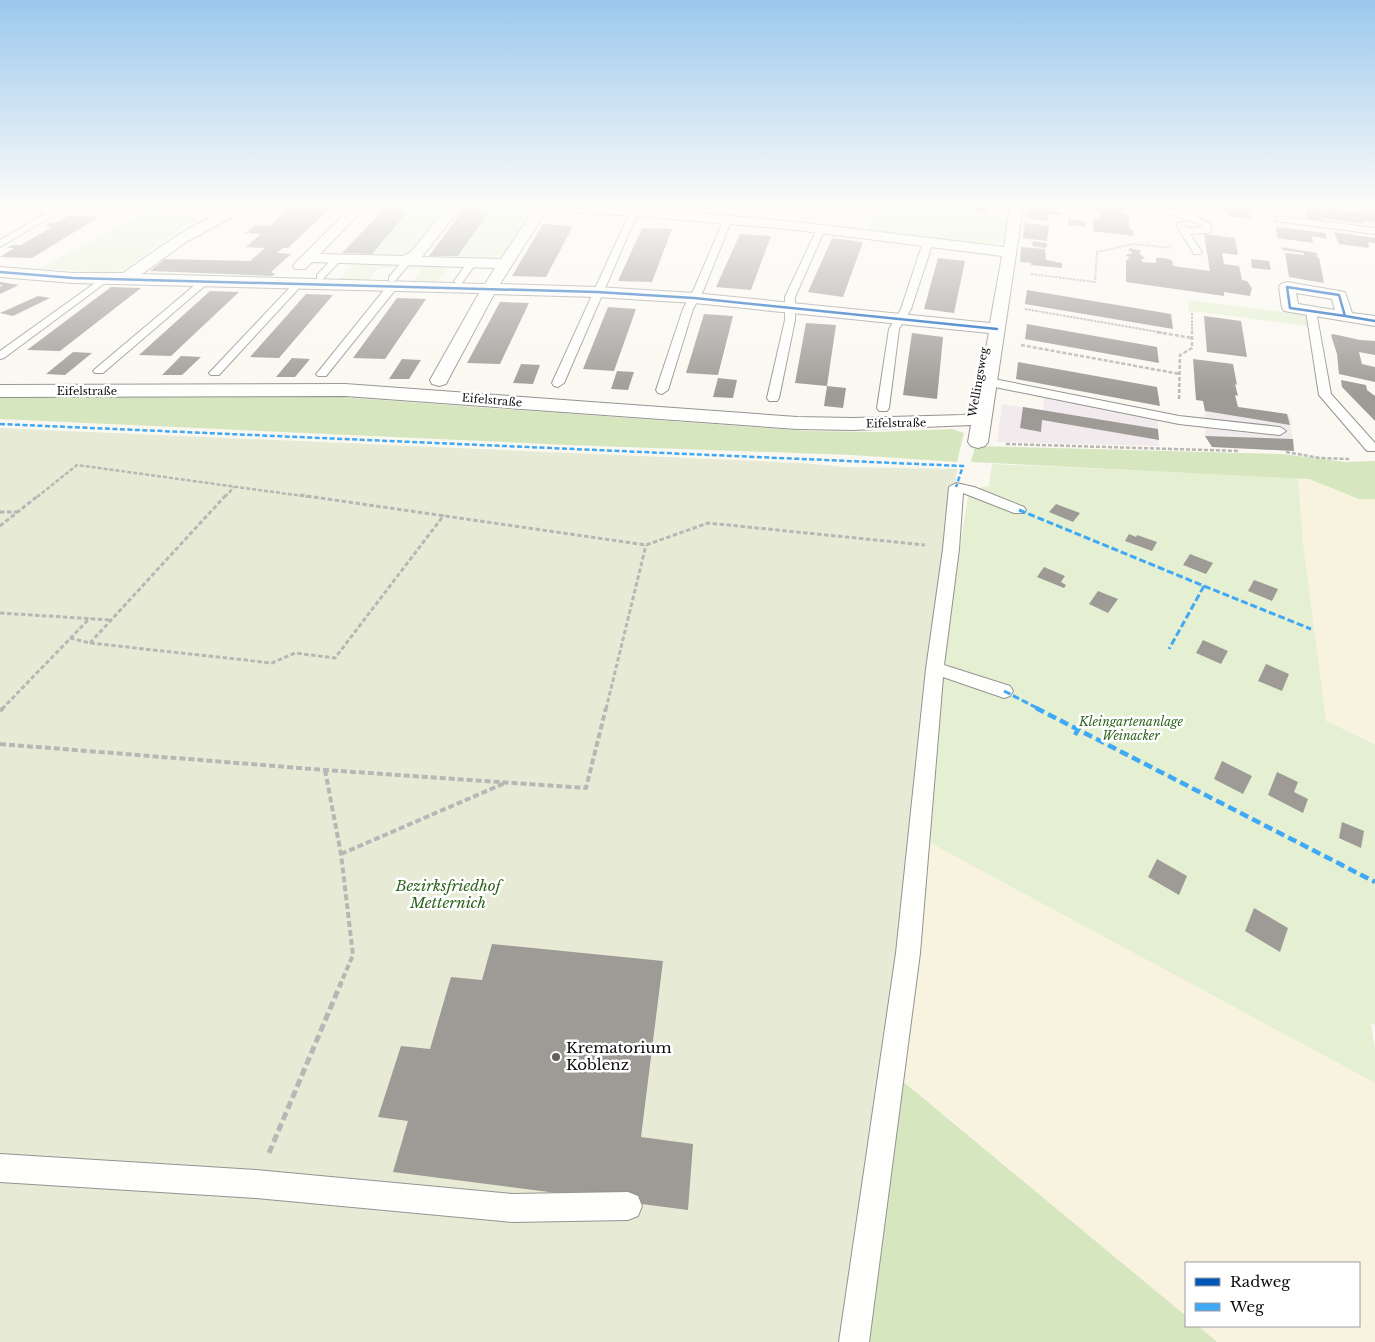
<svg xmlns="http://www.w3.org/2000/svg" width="1375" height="1342" viewBox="0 0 1375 1342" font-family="'Libre Baskerville',serif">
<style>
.industrial{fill:#f2ebee}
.farmland{fill:#f7f3de}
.green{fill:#e5efd2}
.forest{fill:#d6e7c0}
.cemetery{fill:#e7ebd6}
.building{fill:#9e9b97}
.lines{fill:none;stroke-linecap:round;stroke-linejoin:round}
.service-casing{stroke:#949390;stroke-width:2}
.minor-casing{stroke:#949390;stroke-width:2}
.path-far4{stroke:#b8b7b6;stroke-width:2;stroke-dasharray:2.5 1;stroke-linecap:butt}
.path-far3{stroke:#b8b7b6;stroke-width:2.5;stroke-dasharray:4 2;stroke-linecap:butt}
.path-far2{stroke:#b8b7b6;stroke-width:3;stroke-dasharray:4.5 2.5;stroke-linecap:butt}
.path-far1{stroke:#b8b7b6;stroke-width:4;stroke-dasharray:6 3;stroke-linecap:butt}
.path{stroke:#b8b7b6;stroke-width:5;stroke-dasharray:8 4;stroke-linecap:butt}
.service{fill:#fefefd;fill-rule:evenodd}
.minor{fill:#fefefd;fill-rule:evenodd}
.quiet-far2{stroke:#3fa9f5;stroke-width:2.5;stroke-dasharray:5 2.5;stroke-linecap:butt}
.quiet-far1{stroke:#3fa9f5;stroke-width:3;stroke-dasharray:7 3;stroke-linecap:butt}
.quiet{stroke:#3fa9f5;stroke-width:4.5;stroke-dasharray:9 4.5;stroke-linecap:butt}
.cycleway-casing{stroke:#fff;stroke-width:4.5}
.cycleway{stroke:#0057b8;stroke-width:2.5}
.poi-dot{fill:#605f5d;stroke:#fff;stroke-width:2}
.labels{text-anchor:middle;stroke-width:5;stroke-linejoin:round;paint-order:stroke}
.far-street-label{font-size:11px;fill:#0d0d0d;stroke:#fff}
.park-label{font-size:12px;font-style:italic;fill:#30641e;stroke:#fff}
.near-park-label{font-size:15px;font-style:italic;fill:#30641e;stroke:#fff}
.near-poi-label{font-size:15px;fill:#0d0d0d;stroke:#fff;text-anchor:start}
</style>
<rect width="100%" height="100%" fill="#fbf8f1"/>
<path class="industrial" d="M1044,396L1157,419L1159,446L997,442L1002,404L1043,410Z
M1203,401L1290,415L1294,451L1212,447L1205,436V411Z"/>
<path class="farmland" d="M1298,478L1309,479L1359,499H1375V743L1326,721L1303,543Z
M925,840L1375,1083V1342H1217L1198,1326H1359V1263H1186V1316L899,1077Z"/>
<path class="green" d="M413,207H436L443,210L409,253L395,256L371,255Z
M877,207H902L1009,217L1006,238L998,243L980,244L867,230Z
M492,208L520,210L531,213L503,256L488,259L457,258Z
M147,213L200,218L188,224L122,271L111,273L38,269Z
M356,261L396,263L392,268H379L368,280L339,279Z
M413,263L450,265L438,282H412L422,269H409Z
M1188,300L1306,315L1308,326L1201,312L1189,313Z
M992,464L1298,478L1303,543L1326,721L1375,744V1025L1371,1023L1375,1050V1083L925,840L947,630L969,490L989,486Z"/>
<path class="forest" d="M0,397H340L807,431L874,432L952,429L964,433L957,462L851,455L568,445L0,419Z
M975,446L1282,454L1346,462L1375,461V499H1359L1309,479L971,462Z
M887,1068L1186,1316V1326H1198L1217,1342H842Z"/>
<path class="cemetery" d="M0,428L802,463L844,467L957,469L887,1068L842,1342H0Z"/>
<path class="building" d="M303,207H332L288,248H283L277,253L291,254L271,272L275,274L272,276L150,271L165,259L250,261L265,248L246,247L261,234L245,233L255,225L270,226L283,214H279L284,209H300Z
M386,207H412L372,254L342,253Z
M749,207H782V210L749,208Z
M940,207H990L988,213Z
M1029,207H1050V211L1061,212V215L1049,214L1048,221L1027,218Z
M1093,207H1122V213L1129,214V229L1133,230V236L1093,231V219L1099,220L1098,212L1093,211Z
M1208,207H1250L1252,219L1227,216V210Z
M1306,207H1320L1321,212L1329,213L1327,208L1359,213L1358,210L1375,211V222L1363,221V224L1322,218V222L1308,220Z
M464,209L490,210L458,256H429Z
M69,216L99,217L32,258L0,257L14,248H7L13,245H21L52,227L44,226L50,223H56Z
M1068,219L1085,221V227L1068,225Z
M1025,223L1049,226L1047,241L1023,238Z
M543,224L573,226L546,277L512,276Z
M1276,227L1325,233L1327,239L1312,236L1313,243L1277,238Z
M642,228L672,229L652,282L618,281Z
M1334,232L1375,238V243L1368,242L1369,248L1339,244Z
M740,234L771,236L751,290L716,287Z
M1204,234L1235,238L1238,255L1222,253L1224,264L1239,266L1242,280L1247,281L1252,288L1250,296L1224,292V296L1126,282V261L1130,257L1126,256L1127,254H1131L1132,252L1128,250L1130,248L1142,251L1139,253L1145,259H1141L1142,262L1156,263V258H1164L1172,260L1173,266L1210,271Z
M832,238L863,242L843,297L808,292Z
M1033,241L1047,243V246L1045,248L1032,246Z
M1021,247L1045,249L1046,260L1062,263V268L1031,265V263L1020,262Z
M1281,247L1317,253L1318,256L1314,255L1319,258L1324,283L1289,277L1285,253L1304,255V253L1282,250Z
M938,258L965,261L954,313L924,309Z
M1251,259L1269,261L1271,270L1252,268Z
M0,282L19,285L0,294V287L3,285H0Z
M111,287L141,288L60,351L27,350Z
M1027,290L1171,314L1173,329L1025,304Z
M210,291L239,292L171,356L139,355Z
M306,294L333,295L279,358L250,357Z
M38,296L50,298L13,316L0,313Z
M397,298L426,299L385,359L353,358Z
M500,302L529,303L500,364L467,363Z
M608,307L636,309L614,371L583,369Z
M704,314L733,316L718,375L686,373Z
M1204,316L1241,321L1247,357L1207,352Z
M806,323L836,325L827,386L795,383Z
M1027,324L1157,347L1159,363L1025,339Z
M912,333L943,337L937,399L903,395Z
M1333,334L1360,340L1375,341V355L1359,352L1362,364L1375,367V382L1339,374L1337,354L1331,335Z
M73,352L92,353L65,375L46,374Z
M181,356L201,357L182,375H162Z
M292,358L310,359L295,377H276Z
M402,359L421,360L409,379H389Z
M1193,359L1233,364L1237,385L1235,384L1238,396L1235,395L1238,407L1287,414L1290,425L1205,411L1203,401L1196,400Z
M1018,362L1157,387L1160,406L1016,379Z
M521,364L540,365L533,384L513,383Z
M617,371L634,372L628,390L611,389Z
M718,378L737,380L733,398L713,397Z
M1341,380L1366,385L1367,390L1375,396V421L1342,387Z
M827,386L846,388L843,408L824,406Z
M1023,407L1158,429L1159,440L1042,420L1041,432L1020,428Z
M1205,436L1293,439L1294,451L1212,447Z
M1056,504L1080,513L1073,522L1049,512Z
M1129,534L1136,537L1137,535L1157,542L1152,551L1125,541Z
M1190,554L1213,563L1206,574L1183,565Z
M1044,567L1065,576L1061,582L1066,585L1064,588L1037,577Z
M1254,580L1278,589L1272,601L1248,591Z
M1098,591L1118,599L1108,613L1089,604Z
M1203,640L1228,651L1221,664L1196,653Z
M1266,664L1289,674L1282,691L1258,681Z
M1222,761L1252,776L1243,794L1214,779Z
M1277,772L1298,782L1294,792L1308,799L1303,813L1268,795Z
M1342,822L1364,831L1361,848L1339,838Z
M1157,859L1187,876L1179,895L1148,877Z
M1254,908L1288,928L1280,952L1245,931Z
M492,944L663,961L641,1137L693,1144L688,1210L393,1172L408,1121L378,1117L401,1046L430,1049L451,977L482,980Z"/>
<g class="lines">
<g class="service-casing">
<path id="service" d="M0,207L51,208L57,213L0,247V240L46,213L1,211Z
M634,209L638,212L564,383L558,387L554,386L552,383L630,212Z
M1168,210C1181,209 1203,217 1212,226L1209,233L1190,234L1202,252L1200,254H1194L1176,225L1180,222L1183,223L1186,228L1203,227L1197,223L1168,214Z
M728,216L732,219L704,289L693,309L668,390L662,394L658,393L656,390L683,309L694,289L724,219Z
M1279,216L1375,228V234L1276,221L1275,219Z
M821,226L825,229L795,297V320L779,398L777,401H769L767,398L785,320V297L817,229Z
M928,239L933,242L911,309L899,329L889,408L887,411H879L877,408L889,329L901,309L923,242Z
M337,256L340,257V261L323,279H317V275L334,257Z
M408,257L411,258V262L395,281H389V277L405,258Z
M472,259L477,262L462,283L459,284L456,283L454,281L469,260Z
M106,275L111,278L109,280L4,358L0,359V351Z
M205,278L210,281L208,283L103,373H95L93,371L95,369L202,279Z
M298,281L303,284L301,286L219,375H211L209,373L211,371L295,282Z
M392,284L397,287L396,289L326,376H318L316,374L318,372L388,285Z
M1311,308L1316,311L1331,394L1375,443V451H1367L1319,395L1306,311Z
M989,378L1179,416L1280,427L1286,431L1280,435L1179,424L985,385L983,382Z
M956,483L974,487L1024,507L1026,510L1024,513H1014L963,493L959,549L944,665L1010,686L1013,691L1010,696L1004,698L943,677L920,953L869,1342H839L896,953L926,669L943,549L949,487Z
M0,1154L256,1170L512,1194L628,1192L638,1196L642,1206L638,1216L628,1220L512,1222L256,1198L0,1182Z"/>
</g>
<g class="minor-casing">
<path id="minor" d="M229,207H244L229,219L186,242L142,274L485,284L495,268L312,262L305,269H295L293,266L295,263L352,207H366L320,254L403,256L412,251L447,207H461L422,257L501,259L534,210L532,207L639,208L788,221L1004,247L1010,207H1023L988,442L985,446L978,448L971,446L968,442L971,425L853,430L797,429L345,396L0,397V385L345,384L797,417L853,418L963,415L973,413L989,333L694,303L597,297L494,294L448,380L446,384L439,386L432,384L430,380L479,293L73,283L0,277V267L73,273H123L176,236ZM546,211L639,216L788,229L1002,256L990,323L694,293L597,287L500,284Z
M1287,282L1345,292L1352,313L1375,316V326L1284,311L1282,308L1279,287L1281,284ZM1296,293L1332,299L1335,310L1298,304Z"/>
</g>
<path class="path-far4" d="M1031,274L1095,282L1097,252L1134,244L1171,248
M1025,309L1164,333
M1192,313V333"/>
<path class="path-far3" d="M1157,332L1192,338
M1021,345L1180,374
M1179,399L1180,355L1192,348V332
M1006,444L1240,451
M1286,452L1320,458L1349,459
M37,497L77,465L310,497
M225,497L234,487"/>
<path class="path-far2" d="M300,495L646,545L708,523L925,545
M0,512H17
M0,526L39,495
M0,613L111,620
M70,638L90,643L272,663L295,653L335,658L444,515
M90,643L226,495
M2,709L90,618
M606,709L646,545"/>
<path class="path-far1" d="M0,711L3,708
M0,744L325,770L586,788L606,708
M325,770L341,854L353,955L340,985
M341,854L505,783"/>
<path class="path" d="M269,1153L341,983"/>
<use href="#service" class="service"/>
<use href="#minor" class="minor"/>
<path class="quiet-far2" d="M0,424L963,466L956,487"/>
<path class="quiet-far1" d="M1019,510L1204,586L1169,649
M1204,586L1311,629
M1004,691L1039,709"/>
<path class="quiet" d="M1036,708L1375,882
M1075,735L1083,721"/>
<g class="cycleway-casing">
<path id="cycleway" d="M0,272L73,278L597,292L694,298L997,329
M1287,287L1339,295L1345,316L1290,308Z
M1345,316L1375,321"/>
</g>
<use href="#cycleway" class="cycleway"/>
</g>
<linearGradient id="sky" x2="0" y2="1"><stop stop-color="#9bc8ed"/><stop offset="0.52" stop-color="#fdfcf9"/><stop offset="1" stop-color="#fdfcf9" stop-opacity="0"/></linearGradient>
<rect width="1375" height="395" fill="url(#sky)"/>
<circle class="poi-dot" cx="556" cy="1057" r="5"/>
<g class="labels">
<g class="far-street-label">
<text transform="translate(978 382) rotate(-80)" y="4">Wellingsweg</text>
<text x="87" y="395">Eifelstraße</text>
<text transform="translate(492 400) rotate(5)" y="4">Eifelstraße</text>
<text transform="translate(896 423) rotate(-1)" y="4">Eifelstraße</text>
</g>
<g class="park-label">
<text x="1131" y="726">Kleingartenanlage<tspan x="1131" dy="14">Weinacker</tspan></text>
</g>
<g class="near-park-label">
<text x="448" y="891">Bezirksfriedhof<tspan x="448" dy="17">Metternich</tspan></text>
</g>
<g class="near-poi-label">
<text x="566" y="1053">Krematorium<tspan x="566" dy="17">Koblenz</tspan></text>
</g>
</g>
<rect x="1185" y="1262" width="175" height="65" fill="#ffffff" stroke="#9e9e9e"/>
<rect x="1195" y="1278" width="25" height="8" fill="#0057b8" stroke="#9e9e9e"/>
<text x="1230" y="1287" font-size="15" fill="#0d0d0d">Radweg</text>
<rect x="1195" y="1303" width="25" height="8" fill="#3fa9f5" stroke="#9e9e9e"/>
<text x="1230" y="1312" font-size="15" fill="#0d0d0d">Weg</text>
</svg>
